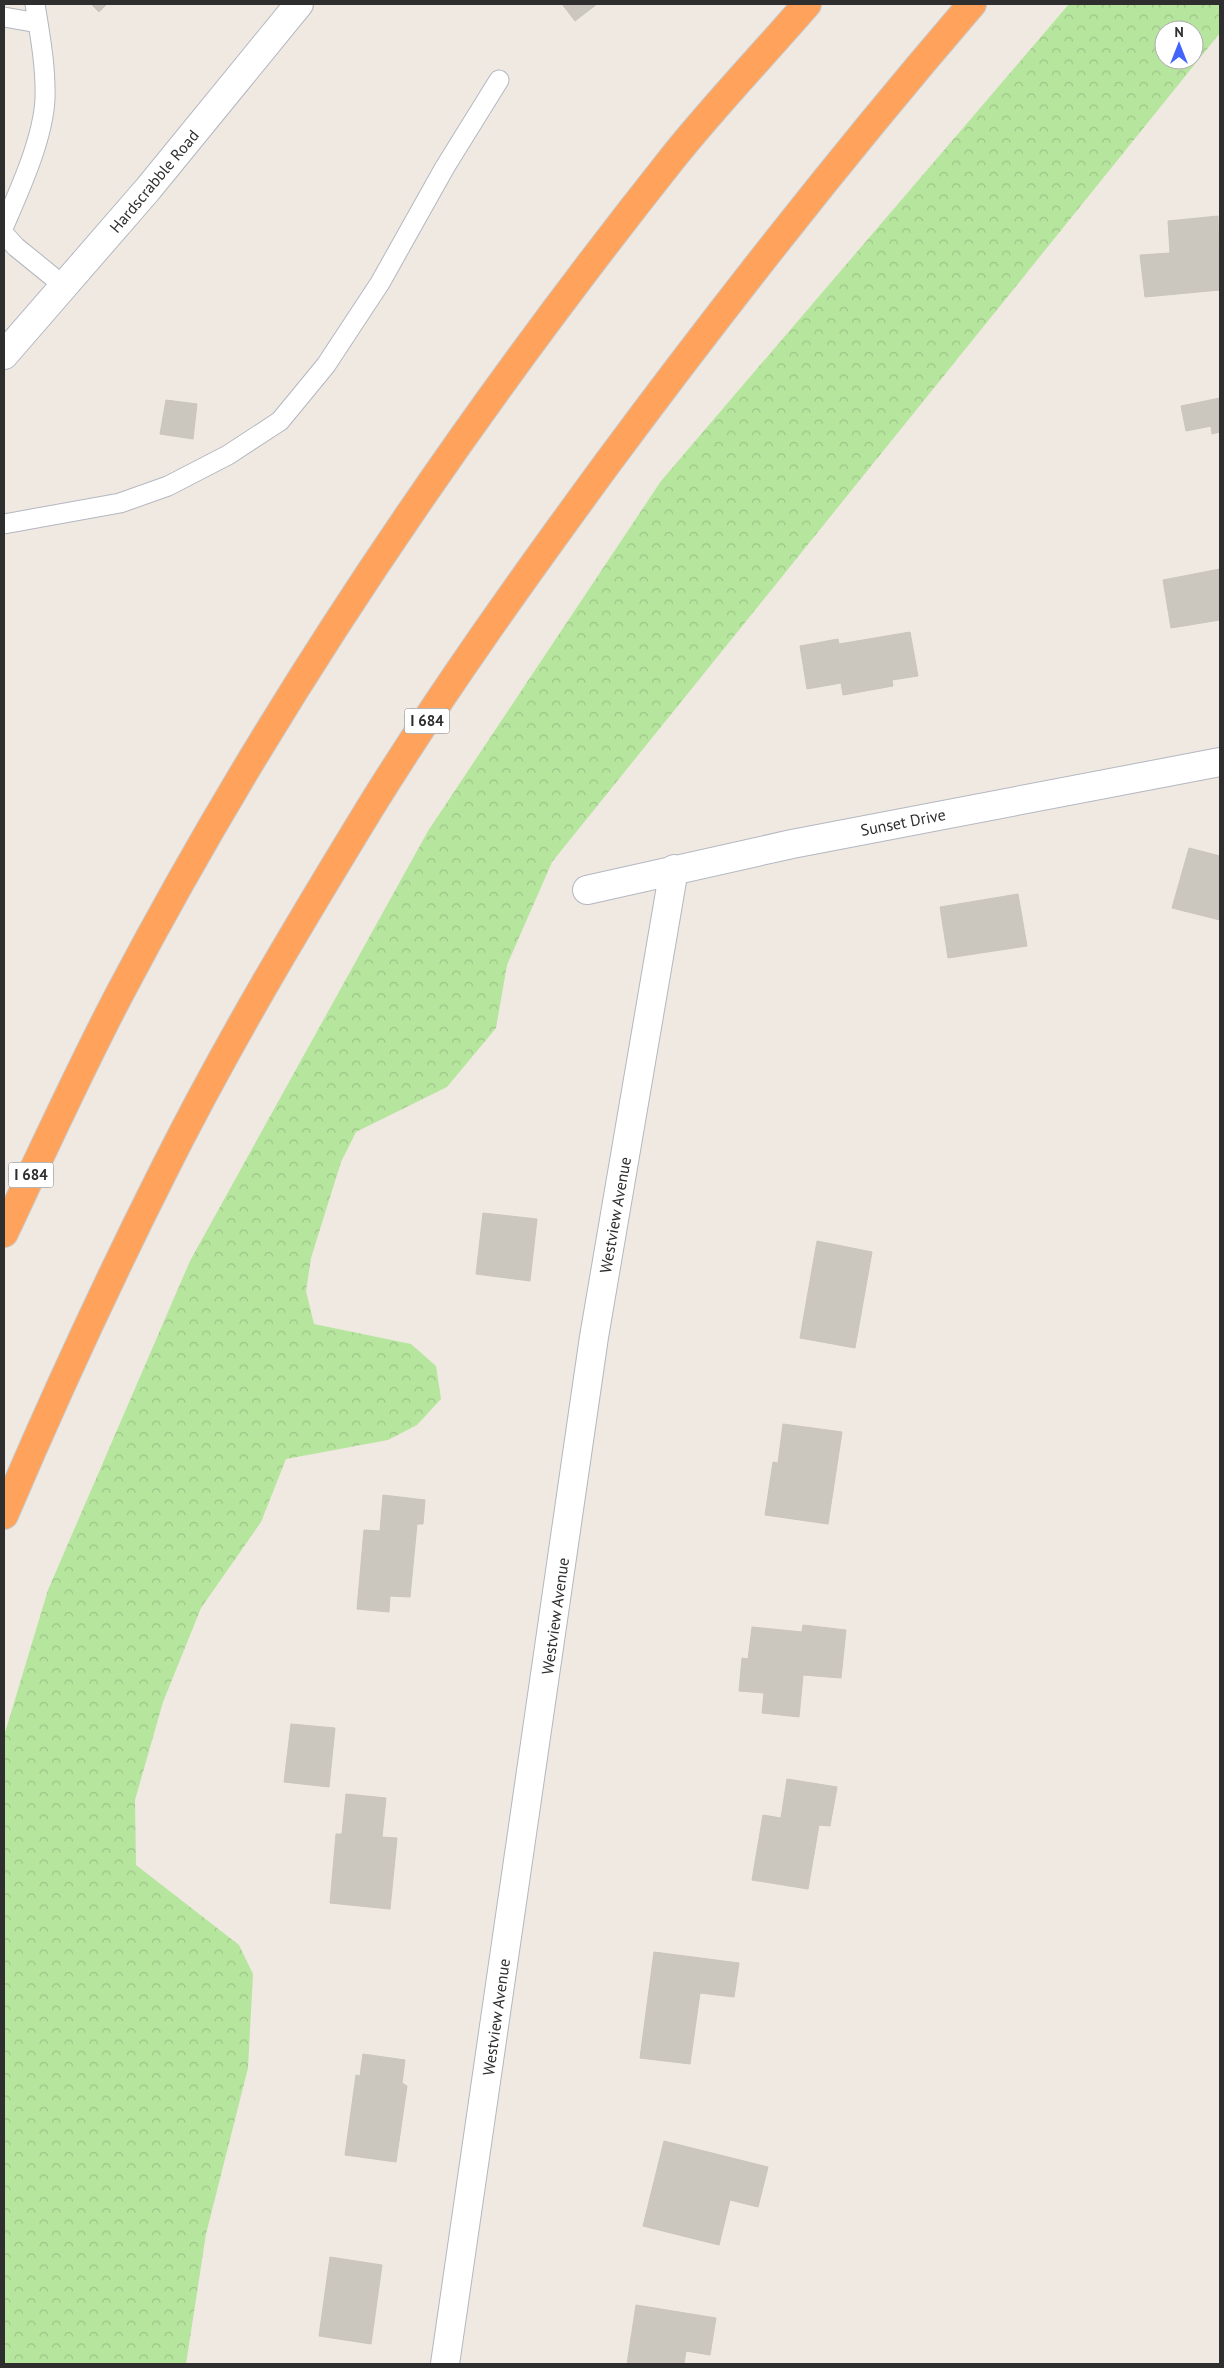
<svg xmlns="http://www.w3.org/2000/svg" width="1224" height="2368" viewBox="0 0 1224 2368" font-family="'PT Sans',sans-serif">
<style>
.forest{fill:url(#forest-crowns);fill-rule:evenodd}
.building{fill:#cbc7bf;stroke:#cbc5ba}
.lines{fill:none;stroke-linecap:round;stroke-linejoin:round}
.lane-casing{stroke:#b4b7c1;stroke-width:21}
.street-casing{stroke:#b4b7c1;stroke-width:30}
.secondary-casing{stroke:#b4b7c1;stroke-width:30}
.highway-casing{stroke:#c9c9c9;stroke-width:30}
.lane{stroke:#fff;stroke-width:19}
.street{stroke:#fff;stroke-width:28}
.secondary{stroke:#fff;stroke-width:28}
.highway{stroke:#ffa35c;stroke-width:28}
.labels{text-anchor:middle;stroke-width:4;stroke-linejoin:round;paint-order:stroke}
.shield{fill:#fff;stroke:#6d6d6d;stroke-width:1}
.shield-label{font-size:15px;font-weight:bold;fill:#2e2e2e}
.street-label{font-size:16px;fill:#2e2e2e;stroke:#fff}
</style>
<defs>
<pattern id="forest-crowns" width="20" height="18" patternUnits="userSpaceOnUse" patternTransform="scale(1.25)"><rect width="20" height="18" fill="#b6e59e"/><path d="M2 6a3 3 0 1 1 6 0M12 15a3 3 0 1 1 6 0" fill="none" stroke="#9dc588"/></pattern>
</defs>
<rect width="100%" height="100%" fill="#efe9e1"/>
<path class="forest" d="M1069,4H1220V33L552,862L507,965L496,1028L447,1087L356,1132L341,1162L311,1258L306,1291L314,1324L411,1344L436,1366L441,1399L417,1425L388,1440L286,1459L261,1522L201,1608L163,1702L135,1800L136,1865L239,1945L253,1974L248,2068L206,2234L186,2364H4V1736L48,1590L190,1261L428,831L661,481ZM1164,30H1194V60H1164Z"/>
<path class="building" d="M91,4H107L99,12Z
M562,4H597L575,21Z
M1218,216L1220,290L1145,297L1140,255L1170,253L1168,221Z
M1220,398V432L1212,434L1211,426L1186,431L1181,406Z
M166,400L197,404L193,439L160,434Z
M1220,569V620L1171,628L1163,580Z
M910,632L918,676L892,680L893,686L843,695L841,683L807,689L800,646L838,639L839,644Z
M1189,848L1220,856V920L1172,908Z
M1018,894L1027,946L948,958L940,907Z
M483,1213L537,1219L530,1281L476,1274Z
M817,1241L872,1252L855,1348L800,1338Z
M783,1424L842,1432L828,1524L765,1515L773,1462L778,1463Z
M383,1495L425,1500L423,1524H417L410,1597L390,1596L389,1612L357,1609L364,1530L380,1531Z
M803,1625L846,1630L841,1678L803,1675L799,1717L762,1713L764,1693L739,1691L742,1658L748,1659L752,1627L802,1632Z
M291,1724L335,1728L329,1787L284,1782Z
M787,1779L837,1787L830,1826L819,1825L808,1889L752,1880L763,1815L781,1818Z
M346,1794L386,1798L382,1837L397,1838L390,1909L330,1903L336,1834H342Z
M654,1952L739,1963L734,1997L700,1993L690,2064L640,2058Z
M363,2054L405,2060L402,2083L407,2086L396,2162L345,2155L356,2075L360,2076Z
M664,2141L768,2167L758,2207L730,2200L719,2245L643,2226Z
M330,2257L382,2265L371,2344L319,2336Z
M636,2305L716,2318L710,2355L686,2351L684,2364H627Z"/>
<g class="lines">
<g class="lane-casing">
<path id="lane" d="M4,17L38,23
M4,226C20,189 43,139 45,99C46,67 40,35 35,4
M4,234L16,247L64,286
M4,524L120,503L168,486L228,455L280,421L326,365L380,283L445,167L499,80"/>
</g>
<g class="street-casing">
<path id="street" d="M587,890L792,844L1220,762
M445,2364L594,1337L674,869"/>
</g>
<g class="secondary-casing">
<path id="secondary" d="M4,355L148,189L299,4"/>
</g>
<g class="highway-casing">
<path id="highway" d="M4,1233C42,1152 79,1071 120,993C275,698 464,421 671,160C714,106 762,56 807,4
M4,1515C54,1398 107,1283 164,1170C226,1046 298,926 370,808C443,690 524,577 606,465C723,307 844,153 972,4"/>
</g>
<use href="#lane" class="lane"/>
<use href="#street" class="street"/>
<use href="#secondary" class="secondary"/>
<use href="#highway" class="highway"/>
</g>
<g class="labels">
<g class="shield">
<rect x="404.5" y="708.5" width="45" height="25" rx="4"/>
<rect x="8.5" y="1162.5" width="45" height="25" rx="4"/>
</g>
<g class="shield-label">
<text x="427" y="726">I 684</text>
<text x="31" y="1180">I 684</text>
</g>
<g class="street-label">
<text transform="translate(154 181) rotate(-50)" y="6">Hardscrabble Road</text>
<text transform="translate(903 822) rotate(-11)" y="6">Sunset Drive</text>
<text transform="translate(615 1215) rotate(-80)" y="6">Westview Avenue</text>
<text transform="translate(555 1616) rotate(-82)" y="6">Westview Avenue</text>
<text transform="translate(496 2017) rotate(-82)" y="6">Westview Avenue</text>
</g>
</g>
<rect width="1224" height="2368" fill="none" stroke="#2e2e2e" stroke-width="10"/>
<g transform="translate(1179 45)"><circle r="24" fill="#ffffff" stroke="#ababab"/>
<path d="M0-4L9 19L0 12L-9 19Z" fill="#4264fb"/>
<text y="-8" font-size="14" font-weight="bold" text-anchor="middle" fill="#2e2e2e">N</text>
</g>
</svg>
